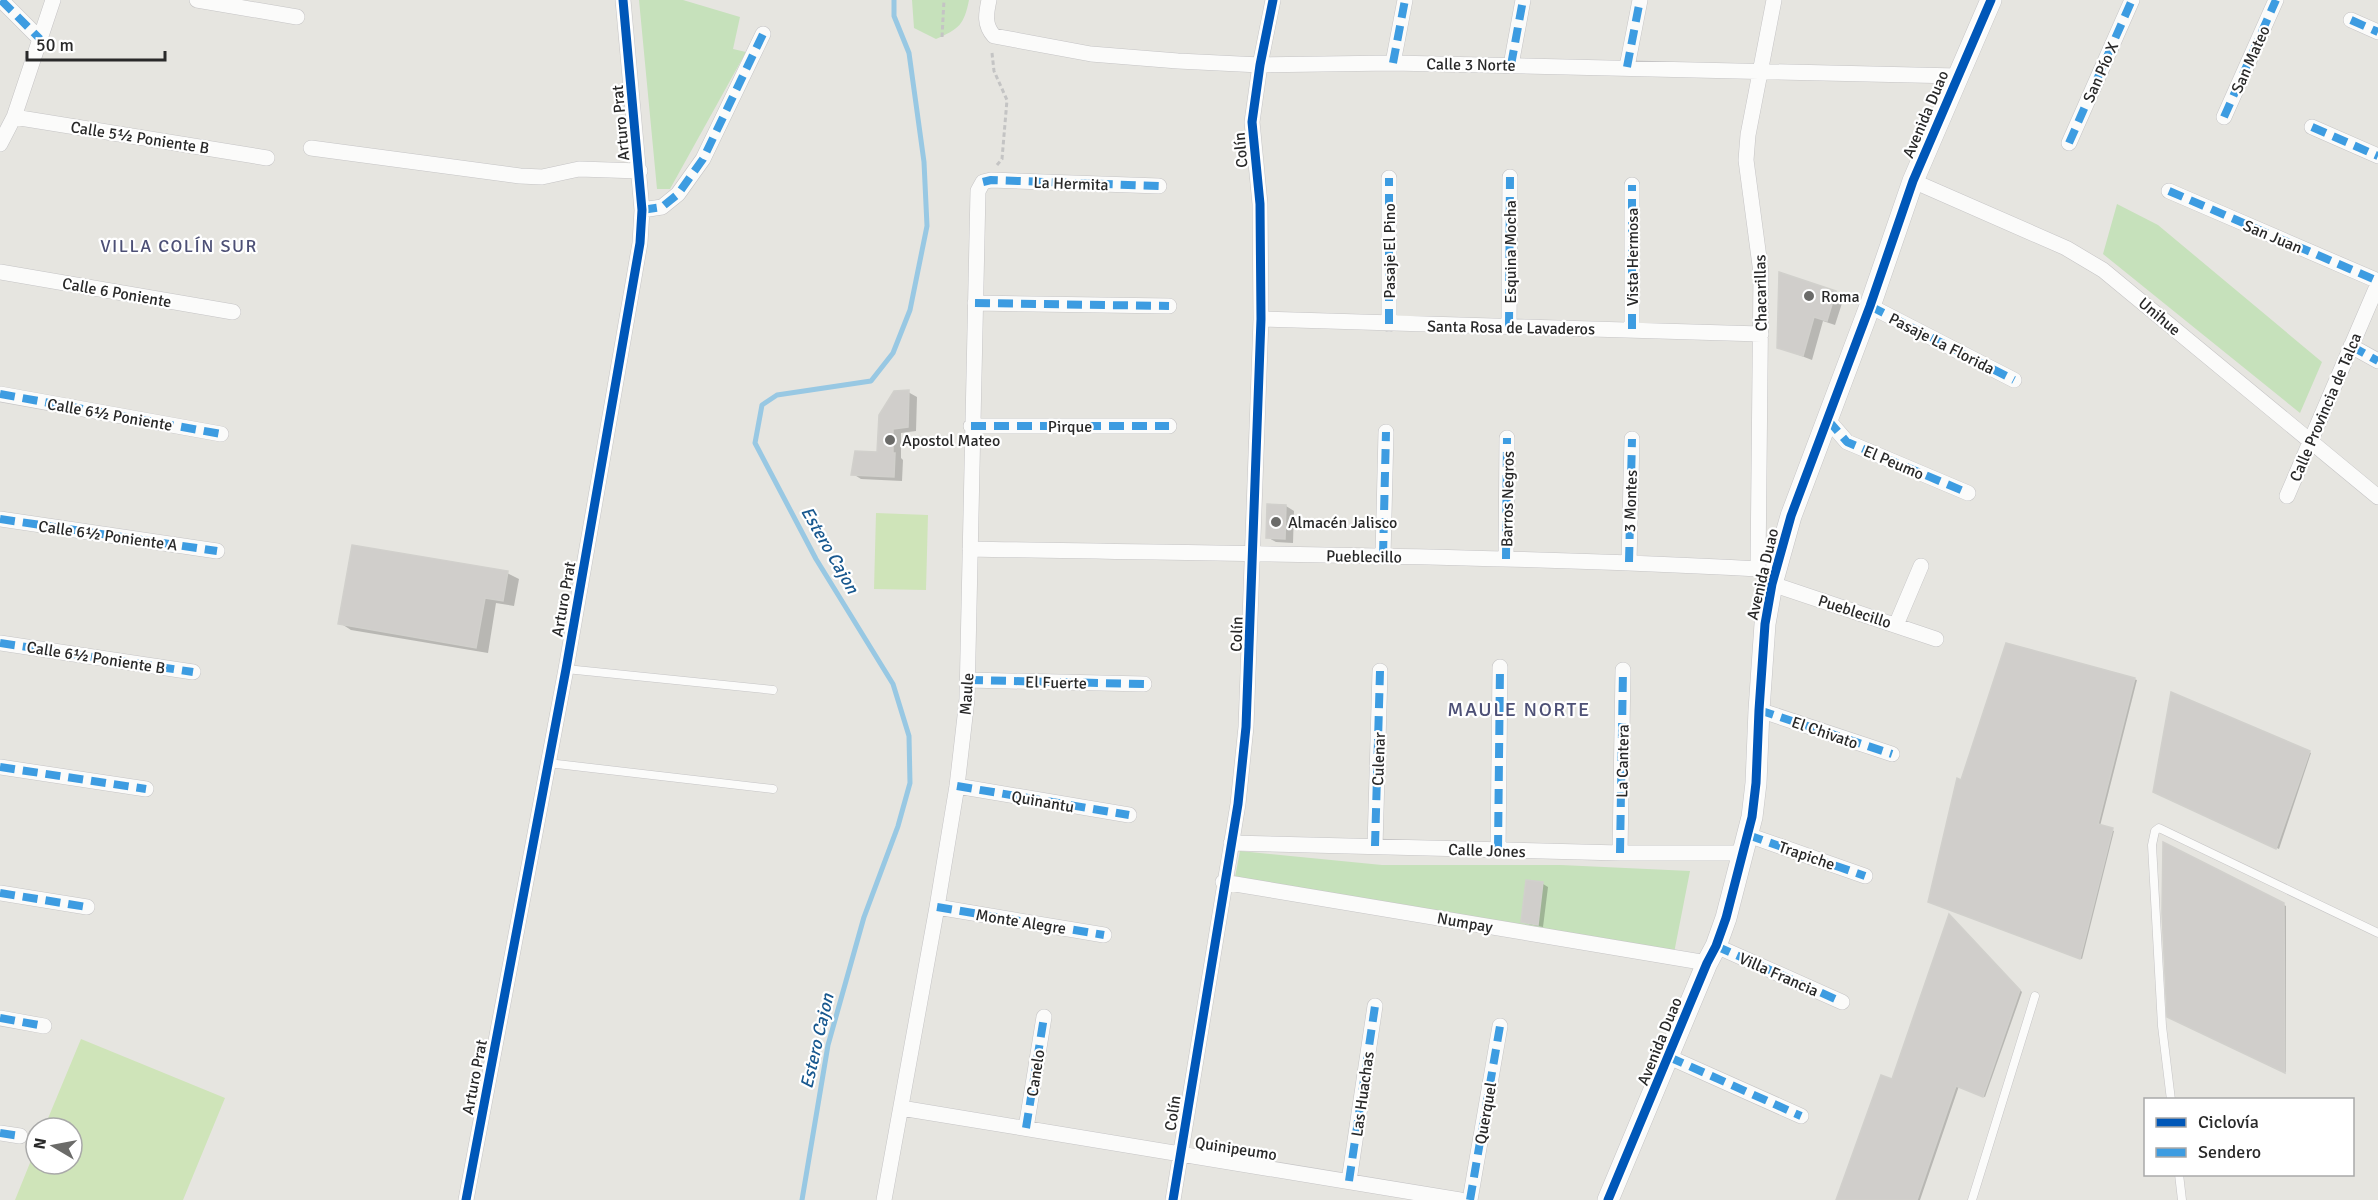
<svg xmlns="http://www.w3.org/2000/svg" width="2378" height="1200" viewBox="0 0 2378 1200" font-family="Signika,sans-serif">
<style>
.green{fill:#c6e1bb}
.pitch{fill:#cfe4b9}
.shadow{fill:#0003}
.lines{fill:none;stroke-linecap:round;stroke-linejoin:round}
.stream{stroke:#98c8e3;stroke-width:5}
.building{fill:#d0cecb;stroke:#d1d0cc;stroke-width:1.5}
.lane-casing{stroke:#c5c4c5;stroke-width:9}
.street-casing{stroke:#c5c4c5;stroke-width:16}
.secondary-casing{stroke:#c5c4c5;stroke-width:22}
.path{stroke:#c4c4c4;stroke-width:3;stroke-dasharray:4.5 3;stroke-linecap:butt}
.lane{stroke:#fbfbfa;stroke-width:8}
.street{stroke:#fbfbfa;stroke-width:15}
.secondary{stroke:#fbfbfa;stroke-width:21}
.quiet{stroke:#3d9ce1;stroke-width:8;stroke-dasharray:15 8;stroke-linecap:butt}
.cycleway-casing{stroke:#fff;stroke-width:13}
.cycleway{stroke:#0057b8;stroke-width:9}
.poi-dot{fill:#6b6b69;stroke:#fff;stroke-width:2}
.labels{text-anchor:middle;stroke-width:4.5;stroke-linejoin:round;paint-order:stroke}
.street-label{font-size:16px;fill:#292929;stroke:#fff}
.poi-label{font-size:16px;fill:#292929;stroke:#fff;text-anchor:start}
.neighbourhood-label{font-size:18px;letter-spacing:1.5px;fill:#4d5076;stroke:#fff}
.water-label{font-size:18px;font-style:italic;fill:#18588f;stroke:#fff}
.quarter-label{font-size:20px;letter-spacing:1.5px;fill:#4d5076;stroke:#fff}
</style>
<rect width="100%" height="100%" fill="#e6e5e0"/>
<path class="green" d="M639,0H683L740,17L733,49L746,52L670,189H657Z
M912,0H969C964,25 959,29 936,39L914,28Z
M2117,204L2158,225L2322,362L2300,413L2103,254Z
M1240,851L1382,865H1561L1690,871L1674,953L1235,877Z"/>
<path class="pitch" d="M876,513L928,515L926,590L874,589Z
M81,1039L225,1098L183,1200H15L36,1148V1164H72V1128H44Z"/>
<path class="shadow" d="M1835,292L1844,297L1835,325L1823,321L1812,360L1778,347Z
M908,392L917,397L916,431L901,433V458L903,460L902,481L861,479L853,474L878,454Z
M1269,506H1286L1294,511L1293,543L1276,542L1267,537Z
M507,573L519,579L514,606L496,603L488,653L351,630L340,623Z
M2007,645L2137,680L2100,826L2114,831L2082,959L1932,903Z
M2309,752L2311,753L2279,849L2154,792Z
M2164,845L2286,906V1072L2169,1016Z
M1543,884L1548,887L1543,927L1528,924L1523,921Z
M1951,917L2022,992L1985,1097L1959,1086L1920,1200H1838L1893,1081Z"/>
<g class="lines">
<path class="stream" d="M802,1200L828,1045L864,917L898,826L910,783L909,736L893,684L816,559L755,443L762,405L777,395L871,381L893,353L910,310L927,226L924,162L909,53L894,16V0"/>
</g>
<path class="building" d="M1779,272L1836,291L1827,321L1814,317L1803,356L1777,348Z
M909,390L908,427L893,429V453H895L894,477L851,475L855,451L877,452L879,415L894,391Z
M1267,504L1286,505L1285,539L1266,538Z
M352,545L508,571L503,601L485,598L476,648L338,624Z
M2006,643L2135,678L2098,824L2113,828L2080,959L1928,902L1957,778L1961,780Z
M2171,692L2310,751L2276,849L2153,792Z
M2163,842L2284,903L2285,1073L2167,1017L2162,913Z
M1526,880L1543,882L1538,925L1521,922Z
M1949,914L2020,990L1983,1097L1956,1086L1917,1200H1836L1881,1075L1892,1079Z"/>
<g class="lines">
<g class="lane-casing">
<path id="lane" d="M566,669L773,690
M548,763L773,789
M2171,1100L2162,1026L2152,845L2155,831L2159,828L2378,933
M2179,1174L2182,1200
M1972,1200L2035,996"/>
</g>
<g class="street-casing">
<path id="street" d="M1,0L40,39
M197,0L297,17
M989,0C986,14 984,25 994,36L1091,54L1178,61L1260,65L1393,63L1957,76
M1774,0L1748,135L1746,160L1761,273L1758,569L1772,584L1936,639
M2351,20L2378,32
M1393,63L1405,0
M1511,65L1523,0
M1627,67L1640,0
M14,117L267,158
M2224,117L2276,0
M2312,127L2378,156
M2069,143L2132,0
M0,144L14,117L53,0
M311,148L520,176L542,177L579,169L640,171
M1913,181L2066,248L2103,270L2378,497
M2169,191L2378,281
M642,210L662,207L678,194L703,159L763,34
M0,272L233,312
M975,303L1169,306
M1870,306L2014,380
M1261,319L1761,334
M1389,324V178
M1509,327L1510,177
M1632,329V185
M2351,346L2378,361
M0,394L221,434
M1828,420L1847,442L1968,493
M971,426H1169
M2287,496L2378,284
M0,519L217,551
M970,549C1233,554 1496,555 1758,569
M1383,556L1386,432
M1506,559L1507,438
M1629,562L1632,439
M1896,625L1921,566
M0,643L193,672
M968,680L1144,684
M1759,710L1892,754
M0,767L146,789
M957,786L1129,815
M1748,835L1865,876
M1231,843L1620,853H1744
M1375,846L1380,671
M1498,850L1500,667
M1620,853L1623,670
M1223,882L1707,963
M0,893L87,907
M937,907L1104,935
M1716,946L1842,1002
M0,1018L44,1026
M1669,1057L1801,1116
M901,1108L1460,1200
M1026,1128L1044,1017
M0,1133L20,1136
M1349,1181L1375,1006
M466,1200L566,669L640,243L642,210L623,0
M884,1200L937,907L957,786L967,699L978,191L983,182L991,180L1159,186
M1173,1200L1238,804L1246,727L1261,319L1260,204L1252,122L1260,65L1273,0
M1470,1200L1500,1026"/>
</g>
<g class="secondary-casing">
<path id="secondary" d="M1608,1200L1707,963L1716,946L1726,918L1752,817L1756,783L1759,710L1765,624L1772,584L1791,516L1870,306L1913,181L1991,0"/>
</g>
<path class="path" d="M942,37L944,0
M992,53L994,71L1007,100L1002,159L997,165"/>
<use href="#lane" class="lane"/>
<use href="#street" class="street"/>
<use href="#secondary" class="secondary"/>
<path class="quiet" d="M1,0L40,39
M2351,20L2378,32
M1393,63L1405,0
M1511,65L1523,0
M1627,67L1640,0
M2224,117L2276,0
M2312,127L2378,156
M2069,143L2132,0
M983,182L991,180L1159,186
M2169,191L2378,281
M642,210L662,207L678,194L703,159L763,34
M975,303L1169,306
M1870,306L2014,380
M1389,324V178
M1509,327L1510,177
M1632,329V185
M2351,346L2378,361
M0,394L221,434
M1828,420L1847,442L1968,493
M971,426H1169
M0,519L217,551
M1383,556L1386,432
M1506,559L1507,438
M1629,562L1632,439
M0,643L193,672
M968,680L1144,684
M1759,710L1892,754
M0,767L146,789
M957,786L1129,815
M1748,835L1865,876
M1375,846L1380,671
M1498,850L1500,667
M1620,853L1623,670
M0,893L87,907
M937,907L1104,935
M1716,946L1842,1002
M0,1018L44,1026
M1669,1057L1801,1116
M1026,1128L1044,1017
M0,1133L20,1136
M1349,1181L1375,1006
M1470,1200L1500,1026"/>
<g class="cycleway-casing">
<path id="cycleway" d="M466,1200L566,669L640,243L642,210L623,0
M1173,1200L1238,804L1246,727L1261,319L1260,204L1252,122L1260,65L1273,0
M1608,1200L1707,963L1716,946L1726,918L1752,817L1756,783L1759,710L1765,624L1772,584L1791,516L1870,306L1913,181L1991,0"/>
</g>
<use href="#cycleway" class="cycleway"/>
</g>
<g class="poi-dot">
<circle cx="1809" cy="296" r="6"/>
<circle cx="890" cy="440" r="6"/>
<circle cx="1276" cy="522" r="6"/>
</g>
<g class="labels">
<g class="street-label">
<text transform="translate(2250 59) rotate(-66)" y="6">San Mateo</text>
<text transform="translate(1471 64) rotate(1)" y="6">Calle 3 Norte</text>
<text transform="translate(2100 72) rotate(-66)" y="6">San Pío X</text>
<text transform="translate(1925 114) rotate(-67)" y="6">Avenida Duao</text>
<text transform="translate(620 123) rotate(-95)" y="6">Arturo Prat</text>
<text transform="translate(140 137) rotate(9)" y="6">Calle 5½ Poniente B</text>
<text transform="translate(1240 150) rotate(-95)" y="6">Colín</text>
<text transform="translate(1071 183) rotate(2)" y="6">La Hermita</text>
<text transform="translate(2273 236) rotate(23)" y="6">San Juan</text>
<text transform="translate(1389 251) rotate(-90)" y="6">Pasaje El Pino</text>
<text transform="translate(1510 252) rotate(-90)" y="6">Esquina Mocha</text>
<text transform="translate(1632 257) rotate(-90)" y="6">Vista Hermosa</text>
<text transform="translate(117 292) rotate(10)" y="6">Calle 6 Poniente</text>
<text transform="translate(1760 293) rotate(-91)" y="6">Chacarillas</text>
<text transform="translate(2160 316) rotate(40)" y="6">Unihue</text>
<text transform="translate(1511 327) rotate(1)" y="6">Santa Rosa de Lavaderos</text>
<text transform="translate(1942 343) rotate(27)" y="6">Pasaje La Florida</text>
<text transform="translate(2325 407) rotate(-67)" y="6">Calle Provincia de Talca</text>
<text transform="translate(110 414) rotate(10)" y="6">Calle 6½ Poniente</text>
<text x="1070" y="432">Pirque</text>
<text transform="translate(1894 462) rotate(23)" y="6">El Peumo</text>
<text transform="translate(1507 499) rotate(-89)" y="6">Barros Negros</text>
<text transform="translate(1630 501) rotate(-88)" y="6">3 Montes</text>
<text transform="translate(108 535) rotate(8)" y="6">Calle 6½ Poniente A</text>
<text transform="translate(1364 556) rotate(1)" y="6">Pueblecillo</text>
<text transform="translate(1762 574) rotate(-77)" y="6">Avenida Duao</text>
<text transform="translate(563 599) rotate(-80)" y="6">Arturo Prat</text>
<text transform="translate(1855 611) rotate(18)" y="6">Pueblecillo</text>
<text transform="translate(1236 634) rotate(-88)" y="6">Colín</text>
<text transform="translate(96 657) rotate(9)" y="6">Calle 6½ Poniente B</text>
<text transform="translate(1056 682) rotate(1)" y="6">El Fuerte</text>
<text transform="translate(966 694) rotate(-86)" y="6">Maule</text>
<text transform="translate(1825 732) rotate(19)" y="6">El Chivato</text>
<text transform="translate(1378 759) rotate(-88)" y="6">Culenar</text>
<text transform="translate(1622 761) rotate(-89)" y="6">La Cantera</text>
<text transform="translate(1043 801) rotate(10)" y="6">Quinantu</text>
<text transform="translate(1487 850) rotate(2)" y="6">Calle Jones</text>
<text transform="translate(1807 855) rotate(19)" y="6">Trapiche</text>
<text transform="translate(1021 921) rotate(9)" y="6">Monte Alegre</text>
<text transform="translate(1465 922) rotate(10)" y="6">Numpay</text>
<text transform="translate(1779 974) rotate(24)" y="6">Villa Francia</text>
<text transform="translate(1659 1041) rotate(-68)" y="6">Avenida Duao</text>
<text transform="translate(1035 1073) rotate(-81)" y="6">Canelo</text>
<text transform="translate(474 1077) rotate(-79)" y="6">Arturo Prat</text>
<text transform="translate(1362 1094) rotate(-82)" y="6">Las Huachas</text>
<text transform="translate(1172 1113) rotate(-81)" y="6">Colín</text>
<text transform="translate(1485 1113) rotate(-80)" y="6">Querquel</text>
<text transform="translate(1236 1148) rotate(9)" y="6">Quinipeumo</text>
</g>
<g class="poi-label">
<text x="1821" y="302">Roma</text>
<text x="902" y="446">Apostol Mateo</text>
<text x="1288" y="528">Almacén Jalisco</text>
</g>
<g class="neighbourhood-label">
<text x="179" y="252">VILLA COLÍN SUR</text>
</g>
<g class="water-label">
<text transform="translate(830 550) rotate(60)" y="6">Estero Cajon</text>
<text transform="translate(817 1041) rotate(-77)" y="6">Estero Cajon</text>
</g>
<g class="quarter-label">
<text x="1519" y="716">MAULE NORTE</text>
</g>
</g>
<rect x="2144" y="1098" width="210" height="78" fill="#ffffff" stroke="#a9a9a9" stroke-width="1.5"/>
<rect x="2156" y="1118" width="30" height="9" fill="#0057b8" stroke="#a9a9a9" stroke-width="1.5"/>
<text x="2198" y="1128" font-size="18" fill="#292929">Ciclovía</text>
<rect x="2156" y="1148" width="30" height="9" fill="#3d9ce1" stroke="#a9a9a9" stroke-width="1.5"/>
<text x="2198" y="1158" font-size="18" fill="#292929">Sendero</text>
<g transform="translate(54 1146) rotate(280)"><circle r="28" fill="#ffffff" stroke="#a9a9a9" stroke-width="1.5"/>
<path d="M0-4.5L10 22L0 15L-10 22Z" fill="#6b6b69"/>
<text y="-9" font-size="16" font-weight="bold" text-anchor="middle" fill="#292929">N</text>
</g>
<path d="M27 51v9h138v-9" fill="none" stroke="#292929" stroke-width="3"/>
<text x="36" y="51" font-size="18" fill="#292929" stroke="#ffffff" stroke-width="4.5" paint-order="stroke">50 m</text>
</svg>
